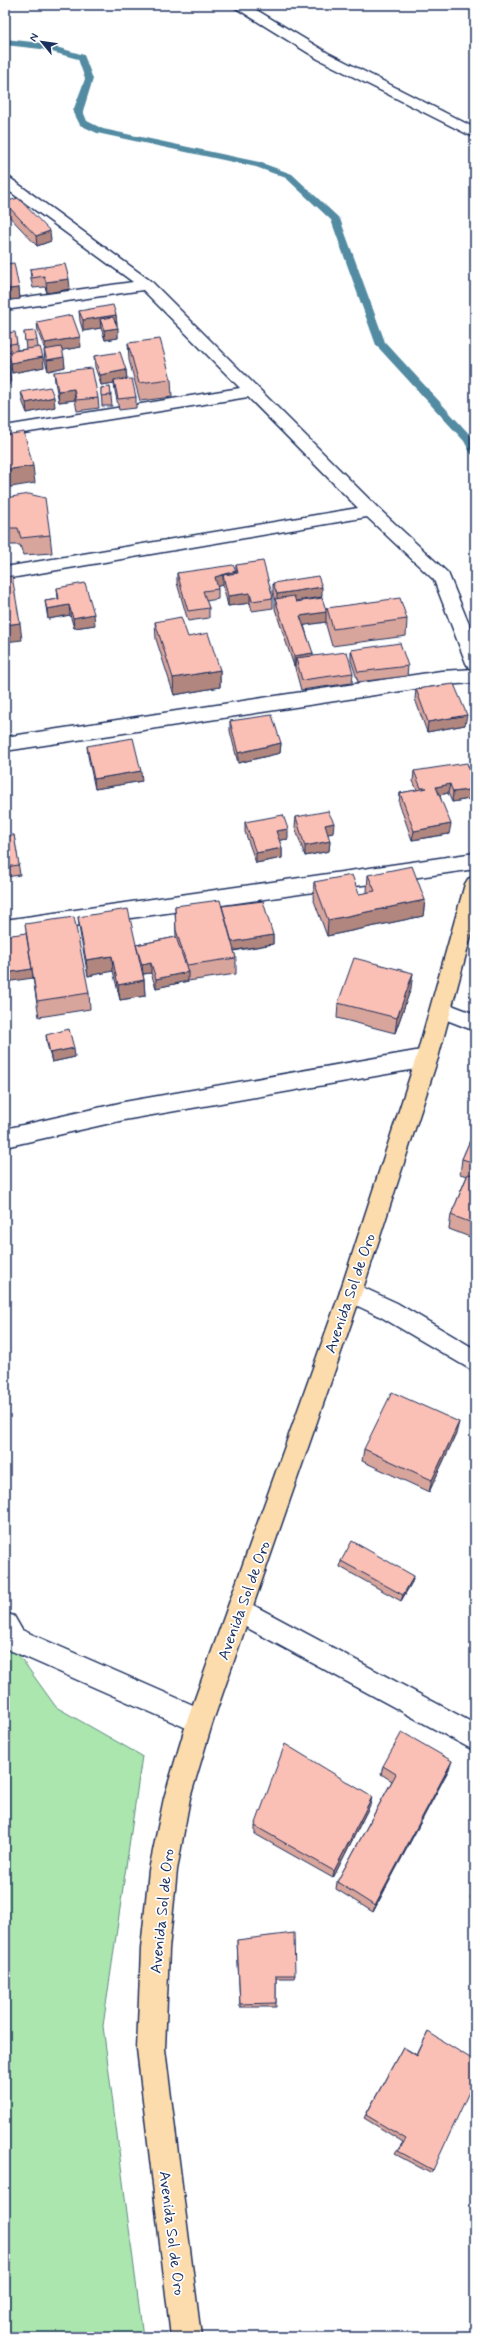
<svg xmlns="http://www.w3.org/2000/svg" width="480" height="2342" viewBox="0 0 480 2342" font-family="Mynerve,sans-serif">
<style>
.green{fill:#aae6ad;stroke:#628a86}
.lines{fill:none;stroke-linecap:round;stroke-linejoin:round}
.stream{fill:#528ba2;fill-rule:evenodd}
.minor-casing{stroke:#1b2f5e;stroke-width:3}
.major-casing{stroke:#1b2f5e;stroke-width:3}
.minor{fill:#fff;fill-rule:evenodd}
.major{fill:#fcdcac;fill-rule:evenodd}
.wall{fill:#d8a59c;stroke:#1b2f5e}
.shaded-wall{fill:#b0867f;stroke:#1b2f5e}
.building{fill:#fbc0b5;stroke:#1b2f5e}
.labels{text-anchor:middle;stroke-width:3.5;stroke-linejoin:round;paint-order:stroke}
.street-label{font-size:16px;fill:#1b2f5e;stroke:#fff}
</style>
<rect width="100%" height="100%" fill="#fff"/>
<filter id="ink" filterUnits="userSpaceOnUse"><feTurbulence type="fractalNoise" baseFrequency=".025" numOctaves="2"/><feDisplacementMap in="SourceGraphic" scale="8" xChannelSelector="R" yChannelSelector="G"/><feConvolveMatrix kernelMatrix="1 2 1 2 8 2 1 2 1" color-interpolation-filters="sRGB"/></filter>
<g filter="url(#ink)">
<path class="green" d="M5,1636L56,1707L142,1756L103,2026L143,2337H5Z"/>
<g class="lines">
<path class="stream" d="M5,39L42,43L84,55L93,79L83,111L87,121L103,129L259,162L292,174L340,219L385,342L472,437L475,442V455L471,454L464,441L376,345L331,220L286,178L256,167L97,133L80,125L73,111L85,79L78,59L41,49L5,45Z"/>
<g class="minor-casing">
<path id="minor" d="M231,5H248L328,53L475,128V138L318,59Z
M5,177L10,178L152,282L377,507L448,573L475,639V669L469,668L466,663L434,580L367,517L5,579V567L358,508L248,397L5,436V426L240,388L143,290L5,310V300L133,282L5,188Z
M475,669V683L441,685L5,751V737L441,671Z
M475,853V869L5,936V920Z
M441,1001L475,1014V1031L434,1015L431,1009L434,1003Z
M427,1049L434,1052L438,1058L434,1064L427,1067L124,1120L5,1147V1129L124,1102Z
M351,1282L397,1303L475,1349V1372L381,1317L343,1299L340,1292L343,1285Z
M240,1598L475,1724V1751L231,1619L227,1610L231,1601Z
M5,1613L14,1616L22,1630L209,1712L213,1721L209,1730L200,1734L5,1648Z"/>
</g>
<g class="major-casing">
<path id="major" d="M475,876V921L438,1058L362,1292L213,1721L190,1798L177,1870L169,1949L165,2049L201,2337H171L137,2049L141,1949L149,1870L164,1798L187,1721L340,1292L416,1058L465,884L468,879Z"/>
</g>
<use href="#minor" class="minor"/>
<use href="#major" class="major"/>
</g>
<path class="wall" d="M5,202L51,241L37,246L6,213Z
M5,264L19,288L20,299L10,300L8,293H5V274L6,273Z
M30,269L70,289L47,293L45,287L33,288L31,279Z
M79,311L116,315L118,338L105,340L101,328L83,331L80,321Z
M37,322L81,347L62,350L65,367L48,371L45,361L44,350H45L38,332Z
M24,332L37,340L38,347L44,367L12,373L8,363L7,355H5V333L17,343V350L26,349Z
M128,343L171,379L172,397L140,401L129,360Z
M94,356L126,370L127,379L136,397V408L119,410L115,391L114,383L101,385L95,367Z
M54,372L98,398L99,408L77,411L75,400L59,402L55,382Z
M110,387L112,406H102L101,388Z
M21,392L55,407L27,413L23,403Z
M5,498L50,535L52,553L23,555L20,545H7L5,538Z
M236,565L273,598V608L252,611L250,603L228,606L223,585L217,586L218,589V599L206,601L209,608V618L188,621L177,583V573H236Z
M273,583L322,597L296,601V602L326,610L327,608L407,619L406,636L332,646L326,625V622L304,625L313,656L353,673L352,683L301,690L295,668V666H294L275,609V601L273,593Z
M57,588L95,625L74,628L70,615L48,619L45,601L58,599Z
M155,622L188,637L220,670V687L174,695L156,639Z
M351,650L408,666L407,676L358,682L351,660Z
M416,689L465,725L427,732L415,699Z
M230,721L281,743L280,753L238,763L230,731Z
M87,746L142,781L95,789L88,756Z
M414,771L475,786V798L452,802L448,793L440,795L449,834L412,840L399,803L400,793L417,790L413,781Z
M296,817L333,833L327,834L330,841L329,851L305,856L295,827Z
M245,822L288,839L279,840L282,848V858L256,863L245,832Z
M14,835L20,875L5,877V836Z
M368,875L425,900L423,916L327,936L313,898L314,882L359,894L368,893L367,891Z
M175,906H222L273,935V944L234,951L236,958V974L188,981L156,988L151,973L143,974L144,980L145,996L120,1000L113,971L88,976L80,933L78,917L136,945L176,937Z
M5,936L89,993L90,1009L39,1017L33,978Z
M411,988L395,1033L337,1018L338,1003Z
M46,1035L75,1057L52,1062L47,1044Z
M475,1129V1239L449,1229L451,1215L467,1176L460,1174L462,1159Z
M456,1434L429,1492L362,1461L364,1449Z
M341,1561L412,1582L401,1601L340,1567Z
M383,1766L449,1769L373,1912L336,1889L337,1882L392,1781L381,1774Z
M372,1797L370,1805L333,1878L255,1834V1826Z
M475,1886V1901L470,1898Z
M237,1940L295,1975L294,1978H276V2007H240Z
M428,2032L433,2170L430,2173L395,2154L403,2142L364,2118L403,2047L417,2055Z"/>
<path class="shaded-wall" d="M50,231L51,241L37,246L36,236Z
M69,279L70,289L47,293L46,282Z
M19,288L20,299L10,300L9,289Z
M116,315L117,325L100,319L101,328L83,331V320Z
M118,328V338L105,340L104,330Z
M80,337L81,347L46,353L45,343Z
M43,357L44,367L12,373L11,363Z
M64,357L65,367L48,371L47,360Z
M126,370L127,381L114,380V383L101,385L100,375Z
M10,373L11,384H5V374Z
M74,389L75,400L59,402L58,391Z
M54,397L55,407L27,413L26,403Z
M33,466L35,483L5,488V470Z
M236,571V581L223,575V585L215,587V577Z
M322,587V597L277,604V594Z
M250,593V603L228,606V596Z
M69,605L70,615L48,619L47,609Z
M326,612V622L300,626V616Z
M94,614L95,625L74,628L73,618Z
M20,623L22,640L5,642V625Z
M313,653V663L296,658L295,666H294V656Z
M220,670V687L174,695L173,678Z
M467,715L465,725L427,732L428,722Z
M281,743L280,753L238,763V753Z
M141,771L142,781L95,789L94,779Z
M450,784L448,793L435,796L436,787Z
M475,789V798L452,802L453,792Z
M334,823L333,833L324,835L325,825Z
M451,824L449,834L412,840L414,831Z
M288,829V839L275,841L276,831Z
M330,841L329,851L305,856V846Z
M282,848V858L256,863V853Z
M425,900L423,916L327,936L328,920Z
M273,935V944L230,951V942Z
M112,956L113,971L88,976L86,960Z
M151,963V973L143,974L142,965Z
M32,969L33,978L5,982V973Z
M188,972V981L156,988V979Z
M413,973L411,988L395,1033L397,1018Z
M144,980L145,996L120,1000L118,985Z
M74,1048L75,1057L52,1062L50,1053Z
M459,1422L456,1434L429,1492L432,1480Z
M414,1576L412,1582L401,1601L403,1595Z
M452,1761L449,1769L373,1912L375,1906Z
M372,1797L370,1805L333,1878L334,1871Z"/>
<path class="building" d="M18,198L50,231L36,236L5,203V202Z
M14,263L19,288L9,289L7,282L5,283V274L7,273L5,264Z
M65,264L69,279L46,282L44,276L32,278L30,269Z
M113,305L116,315L83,320L79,311Z
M72,315L80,337L45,343L37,322Z
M113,317L118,328L104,330L100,319Z
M35,331L37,340L25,341L24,332Z
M15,332L17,343L5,345V333Z
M160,339L171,379L139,383L128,343Z
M40,347L43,357L11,363L7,352Z
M61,347L64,357L47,360L44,350Z
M120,352L126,370L100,375L94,356Z
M7,363L10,373L5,374V364Z
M92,368L98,398L76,400L74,389L58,391L54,372Z
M132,379L136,397L118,399L114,380Z
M50,387L54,397L26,403L21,392Z
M110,387L111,395L101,396V388Z
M24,432L33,466L5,470V435Z
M29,494L45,498L50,535L21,538L18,528H5V498Z
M263,561L273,598L252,601L250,593L228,596L223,575L238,573L236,565Z
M233,565L236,571L215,577L218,589L203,591L209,608L188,611L177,573Z
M12,576L20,623L5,625V577Z
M318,576L322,587L277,594L273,583Z
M85,583L94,614L73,618L69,605L47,609L45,601L59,599L57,588Z
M294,596L296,602L322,598L326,610V612L300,616L313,653L294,656L275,599Z
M400,598L407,619L333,629L327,608Z
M181,617L188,637L208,633L220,670L173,678L155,622Z
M400,643L408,666L358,672L351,650Z
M347,652L353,673L302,680L296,658Z
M454,684L467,715L428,722L416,689Z
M272,715L281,743L238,753L230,721Z
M133,738L141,771L94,779L87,746Z
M467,763L475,786V789L453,792L450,784L436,787L451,824L414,831L400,793L427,788H421L414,771Z
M328,811L334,823L325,825L330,841L305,846L296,817Z
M283,815L288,829L276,831L282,848L256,853L245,822Z
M14,835L19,865L5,867V836Z
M412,866L425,900L328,920L314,882L352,875L359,894L375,891L368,875Z
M220,900L236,958L187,965L176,930L175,906Z
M263,901L273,935L232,942L222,906Z
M128,909L144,980L118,985L112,956L86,960L78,917Z
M74,917L89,993L37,1001L25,924Z
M26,933L32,969L5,973V936Z
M176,937L188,972L156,979L151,963L142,965L136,945Z
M354,958L413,973L397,1018L338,1003Z
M69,1029L74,1048L50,1053L46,1035Z
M475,1129V1163L462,1159Z
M468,1174L475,1176V1224L451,1215Z
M392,1392L459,1422L432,1480L364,1449Z
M352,1541L414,1576L403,1595L341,1561Z
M402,1732L452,1761L375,1906L337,1882L396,1774L383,1766Z
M285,1744L372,1797L334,1871L255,1826Z
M475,1887V1892L473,1891Z
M294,1933L295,1975H276V2003L240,2004L237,1940Z
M428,2032L475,2061V2079L433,2170L398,2151L406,2139L366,2115L403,2047L417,2056Z"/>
</g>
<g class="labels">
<g class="street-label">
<text transform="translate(349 1293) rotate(-71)" y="6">Avenida Sol de Oro</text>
<text transform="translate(243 1600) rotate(-70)" y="6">Avenida Sol de Oro</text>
<text transform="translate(161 1911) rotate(-84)" y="6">Avenida Sol de Oro</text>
<text transform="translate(173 2233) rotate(83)" y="6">Avenida Sol de Oro</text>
</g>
</g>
<rect width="480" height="2342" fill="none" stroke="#fff" stroke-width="20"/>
<rect x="10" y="10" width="460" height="2322" fill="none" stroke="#1b2f5e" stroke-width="1.5" filter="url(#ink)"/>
<g transform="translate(42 42) rotate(299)" stroke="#ffffff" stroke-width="3" paint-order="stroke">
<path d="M0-3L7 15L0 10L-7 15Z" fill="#1b2f5e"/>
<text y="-6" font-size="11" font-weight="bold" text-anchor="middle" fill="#1b2f5e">N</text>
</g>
</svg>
